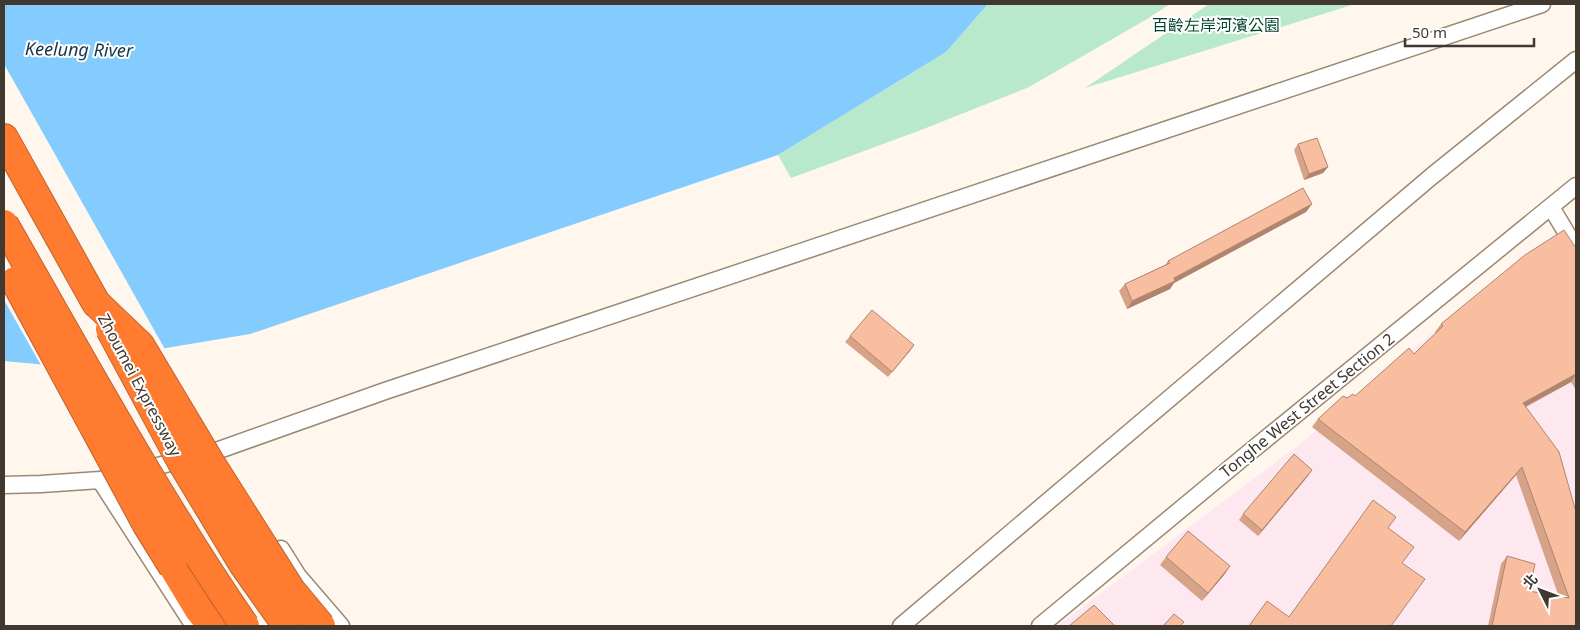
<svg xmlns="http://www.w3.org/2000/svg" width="1580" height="630" viewBox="0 0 1580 630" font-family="'Noto Sans','Noto Sans TC',sans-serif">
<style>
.industrial{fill:#fce8ee}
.green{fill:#b9e9cd}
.water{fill:#83ccfd}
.pier{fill:#fff6ee}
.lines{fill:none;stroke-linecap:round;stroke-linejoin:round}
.street-casing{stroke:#9b8874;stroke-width:19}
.highway-casing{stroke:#bc6430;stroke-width:30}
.street{stroke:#fff;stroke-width:16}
.highway{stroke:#fe7b30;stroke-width:28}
.highway-bridge-casing{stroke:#bc6430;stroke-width:30;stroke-linecap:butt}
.highway-bridge{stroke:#fe7b30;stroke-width:28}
.wall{fill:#d6a389}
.shaded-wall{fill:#ae856f}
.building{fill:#f9be9f;stroke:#ae856f}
.labels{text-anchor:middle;stroke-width:4;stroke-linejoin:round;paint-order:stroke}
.park-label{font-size:16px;fill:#03472c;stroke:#fff}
.street-label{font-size:16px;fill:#413930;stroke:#fff}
.water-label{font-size:18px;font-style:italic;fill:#17374b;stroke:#fff}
</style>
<rect width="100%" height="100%" fill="#fff6ee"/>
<path class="industrial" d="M1559,231L1576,260V626H1057L1301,443L1360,395L1403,357Z"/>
<path class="green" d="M988,4H1170L1147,19L1029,87L921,130L791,178L778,155L946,52Z
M1209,4H1355L1085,88Z"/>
<path class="water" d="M4,4H988L946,52L778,155L250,334L58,366L4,361Z"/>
<path class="pier" d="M4,64L166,351L58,369L42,367L4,300Z"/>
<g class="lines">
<g class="street-casing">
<path id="street" d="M1551,207L1576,249
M100,480L194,626
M4,485L41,484L100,480L158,466L219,450L385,391L1542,4
M281,549L298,576L341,626
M901,626L1432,176L1576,60
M1040,626L1251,451L1576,186"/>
</g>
<g class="highway-casing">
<path id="highway" d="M4,138L96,303
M173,567L199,610L212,626"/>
</g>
<use href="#street" class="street"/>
<use href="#highway" class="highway"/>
<g class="highway-bridge-casing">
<path id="highway-bridge" d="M4,224C82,360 157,498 245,626
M15,281L147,525L173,567
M96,303L140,345L210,462L291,590L321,626
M110,329L181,461L243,564L287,626"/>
</g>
<use href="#highway-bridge" class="highway-bridge"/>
</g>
<path class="wall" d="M1298,144L1328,167L1323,173L1304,180L1294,150Z
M1312,204L1306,212L1174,283L1170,289L1127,309L1119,291L1125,284L1165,265L1168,261Z
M1576,248V390L1571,382L1526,407L1576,626H1488L1501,564L1507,556L1529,591L1559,597L1516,475L1459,541L1312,427L1318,419L1347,398L1355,396L1414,354L1436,333L1435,332L1441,324Z
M850,336L914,345L888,377L845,342Z
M1308,476L1258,536L1239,520L1243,514Z
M1166,557L1230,566L1224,575L1202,601L1160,565Z"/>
<path class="shaded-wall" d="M1328,167L1323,173L1304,180L1309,174Z
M1312,204L1306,212L1174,283L1170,289L1127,309L1132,301Z
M914,345L910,351L888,377L892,372Z
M1576,374L1571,382L1517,411L1523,403Z
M1522,467L1516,475L1459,541L1465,532Z
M1312,470L1308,476L1258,536L1262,530Z
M1230,566L1224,575L1202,601L1208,593Z"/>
<path class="building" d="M1317,138L1328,167L1309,174L1298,144Z
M1303,188L1312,204L1174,278L1175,281L1132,301L1125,284L1170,263L1168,261Z
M1564,230L1576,248V374L1523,403L1559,452L1576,512V626H1492L1507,556L1535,564L1529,591L1569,598L1522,467L1465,532L1318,419L1343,396L1347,398L1353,394L1355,396L1409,348L1414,354L1443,326L1441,324L1525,255Z
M872,310L914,345L892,372L850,336Z
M1294,454L1312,470L1262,530L1243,514Z
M1373,500L1396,517L1388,528L1414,547L1402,563L1425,579L1391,626H1249L1267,601L1289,617Z
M1188,531L1230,566L1208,593L1166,557Z
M1094,605L1115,626H1069Z
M1174,614L1184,622L1180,626H1163Z"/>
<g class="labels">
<g class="park-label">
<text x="1216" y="31">百齡左岸河濱公園</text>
</g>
<g class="street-label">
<text transform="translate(140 385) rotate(62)" y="6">Zhoumei Expressway</text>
<text transform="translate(1307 405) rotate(-39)" y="6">Tonghe West Street Section 2</text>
</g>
<g class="water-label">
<text transform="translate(79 50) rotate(1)" y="6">Keelung River</text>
</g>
</g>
<rect width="1580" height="630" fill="none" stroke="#413930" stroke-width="10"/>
<g transform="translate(1540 590) rotate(312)" stroke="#ffffff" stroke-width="4" paint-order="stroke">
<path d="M0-4L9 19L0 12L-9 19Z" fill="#413930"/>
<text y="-8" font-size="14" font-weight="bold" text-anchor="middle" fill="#413930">北</text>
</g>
<path d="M1405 38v8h129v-8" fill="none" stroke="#413930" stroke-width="2.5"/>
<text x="1412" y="38" font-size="15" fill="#413930" stroke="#ffffff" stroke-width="4" paint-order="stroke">50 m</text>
</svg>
